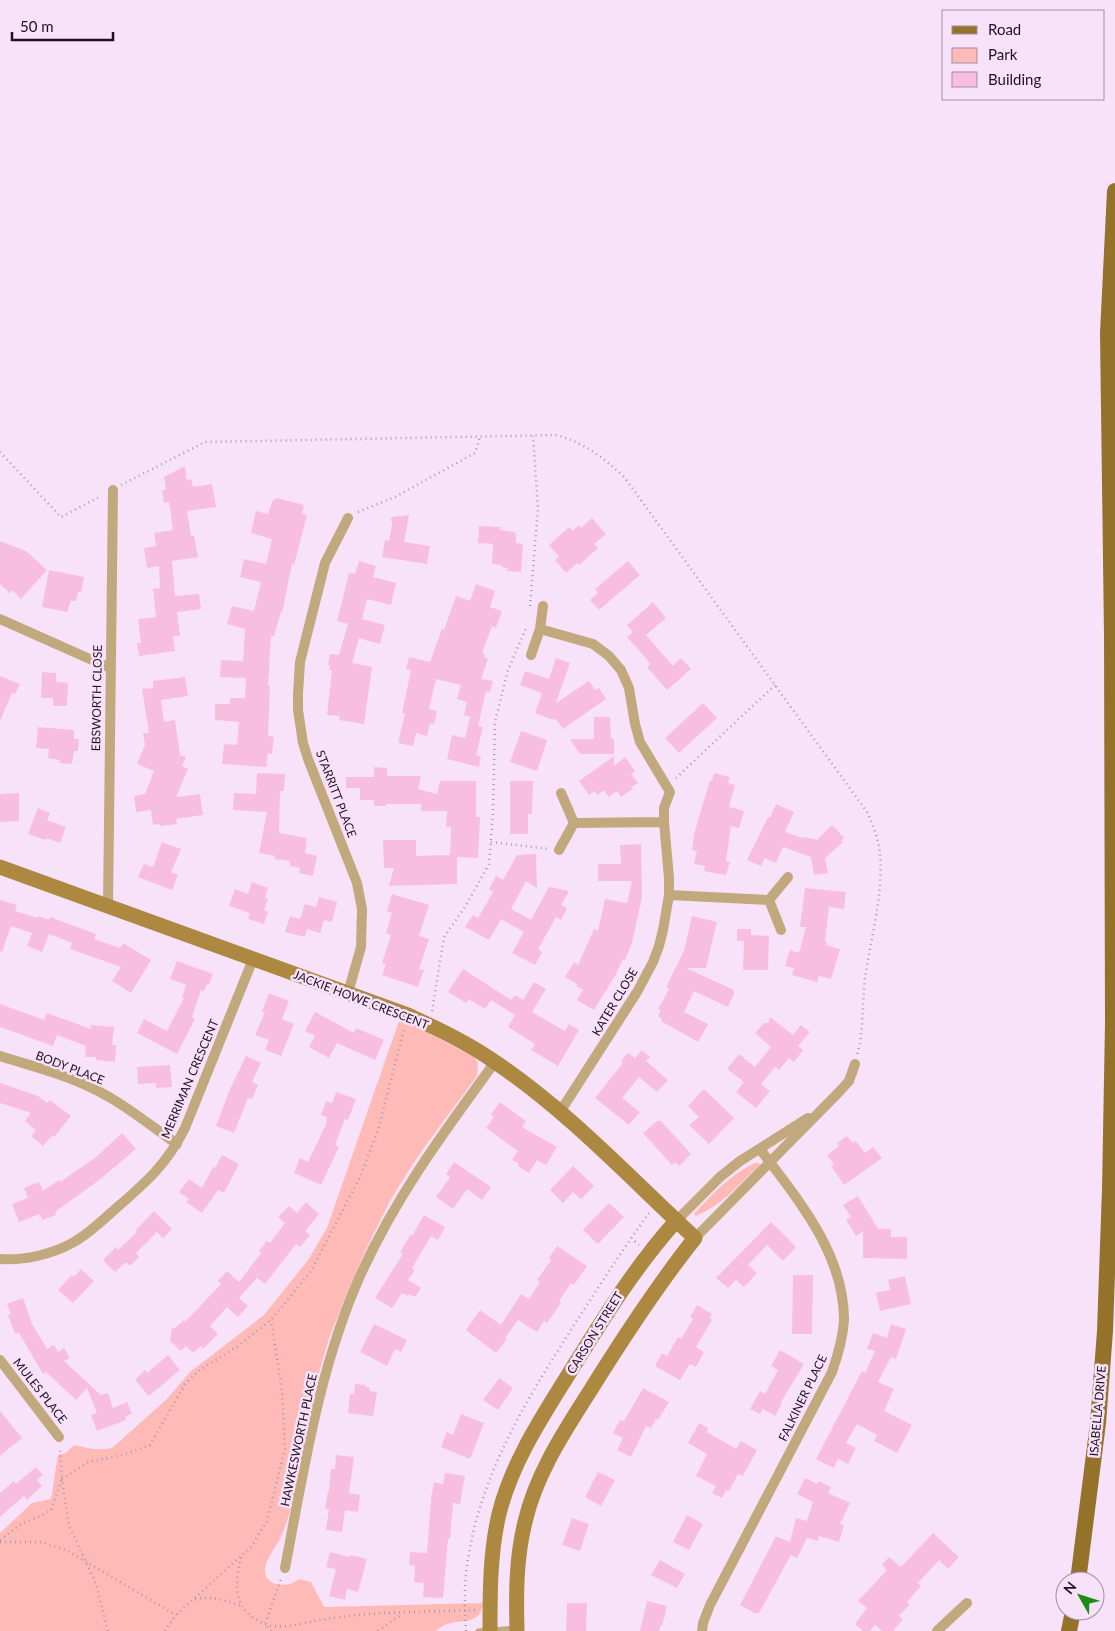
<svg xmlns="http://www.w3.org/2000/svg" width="1115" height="1631" viewBox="0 0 1115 1631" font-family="Lato,sans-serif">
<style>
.green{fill:#febab7}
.building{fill:#f8bee0}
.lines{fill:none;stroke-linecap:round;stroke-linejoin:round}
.path{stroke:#ad98af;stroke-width:2.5;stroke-dasharray:1 4;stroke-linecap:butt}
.lane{stroke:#c1a97d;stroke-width:5}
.street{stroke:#c1a97d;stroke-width:10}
.secondary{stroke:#ac8841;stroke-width:15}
.primary{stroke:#95722a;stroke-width:16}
.labels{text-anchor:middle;stroke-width:5;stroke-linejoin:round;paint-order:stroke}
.street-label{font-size:12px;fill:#230f25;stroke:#f8e2fa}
</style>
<rect width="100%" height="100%" fill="#f8e2fa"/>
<path class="green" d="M400,1018L474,1057L478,1063L477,1076C447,1117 414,1158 389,1203C372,1236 357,1268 343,1303C338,1318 330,1333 326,1348C318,1376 310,1404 304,1432C298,1468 295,1506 280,1539C275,1548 266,1559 265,1569C264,1588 289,1588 299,1579L311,1582L324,1607L483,1603C480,1631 452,1614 436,1631H0V1533L32,1503L51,1499L58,1455L66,1453L74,1445C88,1448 98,1451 112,1448L167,1399L190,1372L264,1315L308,1260L327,1228Z
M755,1163H759L760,1165C737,1186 725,1203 696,1216L694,1214C712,1194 730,1175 755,1163Z"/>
<path class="building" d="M185,466L187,480L191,479L193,487L212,484L216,507L187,511L191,536L194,535L198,557L172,561L175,596L199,594L201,609L177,612L180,636H173L175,651L139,656L137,643H141L138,619L156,617L153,589L160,588L159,566L147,568L144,548L156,546L154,533L173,530L169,502L164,503L162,490H166L164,477Z
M277,498L304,505L302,514L307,515L294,565L292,564L282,613L281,612L274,636H271L268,686H270L268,736L274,737L272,754L268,753L266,767L222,764L224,744L237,745L239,722L215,720V704H230V698H245L246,678L220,677L221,660L243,661L245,629L227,624L232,606L254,611L261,582L240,577L244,559L266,564L272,539L251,533L256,511L268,514L273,500Z
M409,515L404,542L430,546L427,564L382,557L385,540L389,541L392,526L391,517Z
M592,518L606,534L594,544L598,548L579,565L577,563L566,573L555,560L559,557L549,545L569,527L573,531L579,525L581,528Z
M479,526L501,527L500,530L514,532L516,535V543L523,544L521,572L507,571L508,568L502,567V565L492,564L493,544L478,543Z
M0,541L26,551L47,570L21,599L12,590L10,593L0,584Z
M359,561L376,566L373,577L396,583L391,605L367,599L362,619L385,625L380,644L359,638L352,663L372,667L364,724L339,720L340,716L327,715L332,670H329L330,665H328L330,654L339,655L340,651L348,624L337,621L349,573L355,574Z
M628,561L640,575L599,610L590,600L598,593L595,589Z
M49,570L84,577L81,592H78L76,601H71L67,612L42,607Z
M476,584L495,591L490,607L502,611L496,628L492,626L482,653L485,654L484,657L488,659L481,679L493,681L490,692L486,691L478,726L483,727L476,755L481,756L479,767L447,759L452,735L465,738L470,717L464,715L467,702L457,699L461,685L436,679L429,709L437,711L434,724L430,723L427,736L416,733L413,746L398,743L405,714L402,713L411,670L406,669L409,657L430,662L442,629L444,630L456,596L470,601Z
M653,602L666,618L646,635L673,666L681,658L691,669L667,690L647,667L650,664L645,657L627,637L633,632L627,625Z
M556,658L570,663L556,703L589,681L595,690L599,688L606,699L563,729L555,718L554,720L535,713L542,693L520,685L525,671L549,679Z
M42,672L56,673V682L68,683L67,706H53V698H41Z
M0,676L20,684L15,694L12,693L0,721Z
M185,677L188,696L161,700L164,722L175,720L180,755L186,757L182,766L188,769L176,797L200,794L203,815L176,819L177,824L160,826V824L153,825L151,810L136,812L134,796L145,794L154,771L137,764L145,745L143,733H149L142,689L153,688V681Z
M703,703L717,718L679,753L665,738Z
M594,717H610L611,739H614V754H580L570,739H594Z
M38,727L74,730V739H79L78,751H74L72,764L59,763L60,760L48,758L49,749L36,748Z
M521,731L547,740L537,771L510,762Z
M614,756V766L625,757L635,771L631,774L638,783L632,787L633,789L621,797L617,791L609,797L604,790L597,795L595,791L589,795L579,781Z
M374,767L387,768V776H421L418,789L437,794L440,781H476V817H480L478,858L457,857V884L389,886L394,868H384L383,840H416V856L450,855L451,827H446L447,811H421V804H386V806H374V800H360V788H346V777H374Z
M257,773L285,774L284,791H280L279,833L307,838L305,853L317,856L313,876L299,873L300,868L290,866V861L275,859V856L259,853L267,812L233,810L234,793L256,794Z
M714,773L730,777L728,783L735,785L729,807L744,811L739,828L731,826L726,861L730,862L726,875L704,871L705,866L694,864L697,851L692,850L694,834L710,780L712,781Z
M510,781H533L532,814H528V834H510Z
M19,793V821L0,822V794Z
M776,804L794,812L785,832L803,838L805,837L817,840L832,825L844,838L841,841L843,842L825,858L828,873L814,875L811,857L783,847L776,863L765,858L761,866L747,860L768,817L770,818Z
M38,808L50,813L47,820L66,827L60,843L47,838L46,840L28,834Z
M162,842L181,849L171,872L178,875L172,890L138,877L144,864L153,867Z
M641,844L642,897L632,943L625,960L623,959L615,976L594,1010L577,1000L583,990L576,986L577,984L565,977L574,962L578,965L594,929L598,931L605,899L627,903L632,881H598V864H621L620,845Z
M536,854L537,888L526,881L511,909L531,920L549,887L569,891L561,905L567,908L561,920L556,917L538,949L542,952L535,965L512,953L524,932L501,919L489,940L465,927L473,915L478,918L493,892L489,889L496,876L503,880L517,855Z
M252,882L268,888L265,898L268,899L264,910L268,912L264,924L248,919L250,913L229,906L235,889L248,894Z
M805,888L846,892L844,909L829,907L825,941L827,942L826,945L840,949L831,979L819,976L817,982L792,975L794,968L785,966L790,950L799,953L806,927H800Z
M392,894L429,905L419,936L429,939L419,969L424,970L418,987L382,975L386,964L382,963L391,935L386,933L392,913L387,911Z
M319,897L337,902L332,922L324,920L320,933L307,929L305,937L285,932L290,916L300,919L305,904L316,907Z
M0,900L17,905L15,911L38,918L39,916L49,920L50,917L96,934L94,939L120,948L123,943L151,960L131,993L112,981L121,967L70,949L72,943L49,934L42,952L27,946L32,933L11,926L2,952L0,951Z
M692,916L717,922L706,968H686L734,990V994L728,1007L694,991L684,1012L708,1024L698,1042L661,1021L662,1019L658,1016L661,1010L658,1009L669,989L666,987L684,951Z
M737,929H751V935L769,936L768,970H743L744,941H737Z
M177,961L213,974L209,984H207L204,991L201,990L192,1017L195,1019L177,1054L137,1033L144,1019L167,1031L184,998H182L186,985L170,979Z
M463,969L511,1000L515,995L523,1000L534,982L546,989L532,1012L565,1031L569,1024L579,1030L558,1066L531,1050L535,1044L508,1027L515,1015L491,1000L485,1009L469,999L466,1003L448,992Z
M269,993L289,1001L282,1019L294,1024L281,1056L265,1050L269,1040L255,1035L265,1012L262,1011Z
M0,1004L44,1020L47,1013L91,1029V1025L114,1027L112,1045H116L115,1062L96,1060V1057H85L86,1046L57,1035L53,1046L0,1027Z
M315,1012L354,1033L356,1028L384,1040L375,1060L337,1043L329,1058L309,1047L315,1036L305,1031Z
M770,1017L793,1035L801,1025L810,1032L798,1046L803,1050L794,1062L789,1058L779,1070L775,1067L761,1084L770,1091L756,1108L736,1092L744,1082L727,1069L739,1054L755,1067L771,1047L755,1033L764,1023H768Z
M642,1050L650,1057L646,1061L668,1080L657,1092L639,1077L622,1098L640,1112L629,1125L595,1098L623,1063L621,1061L628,1053L635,1058Z
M246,1056L261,1063L252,1082L258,1085L252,1099L248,1098L234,1133L216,1126L230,1089Z
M170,1065L172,1087L156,1088V1083L138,1084L137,1067Z
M0,1083L38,1096L47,1103L50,1100L71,1116L54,1137L52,1136L43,1146L31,1136L36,1130L25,1121L31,1113L0,1103Z
M704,1089L734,1118L709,1144L689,1125L699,1117L688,1106Z
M336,1092L356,1099L348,1120L345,1119L335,1145L339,1147L321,1185L294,1173L300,1158L308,1162L327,1122L326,1121L327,1117L321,1115L326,1101L332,1103Z
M500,1102L526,1121L522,1127L557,1147L546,1165L537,1160L529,1173L518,1166V1163L512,1160L518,1151L486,1128L494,1117L491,1114Z
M657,1121H661L691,1154L679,1166L675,1162L672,1165L643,1133Z
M122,1133L136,1149L98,1181L55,1212L56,1215L42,1220L40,1214L19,1222L12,1204L28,1198L24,1188L39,1182L43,1191L59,1180L60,1182L96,1157Z
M847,1136L853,1143L856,1141L865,1153L873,1147L882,1158L844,1185L831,1166L834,1164L827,1155L839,1146L837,1143Z
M222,1155L239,1164L224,1193L218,1190L202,1213L186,1202L189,1199L179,1192L189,1179L202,1188L213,1167L215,1168Z
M454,1162L491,1187L482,1200L467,1189L453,1209L436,1197L450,1177L446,1174Z
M573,1166L594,1186L581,1199L573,1192L563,1203L550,1190Z
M858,1196L878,1229H891V1237H907V1259L863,1258V1231L856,1236L846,1220L851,1217L843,1205Z
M306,1202L319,1214L305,1231L310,1235L300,1247L296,1244L265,1284L257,1278L239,1298L248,1306L238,1317L227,1307L210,1326L218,1334L203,1349L201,1346L193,1353L186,1346L181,1351L170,1341L172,1328H175L184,1320L185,1322L221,1284L218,1281L227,1271L239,1282L261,1253L259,1251L267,1241L270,1243L285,1223L278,1217L289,1206L297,1213Z
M609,1203L624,1217L598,1244L583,1230Z
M154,1211L172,1229L163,1238L157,1232L136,1253L139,1257L130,1266L126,1262L115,1272L103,1260L116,1247L118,1250L137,1232L135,1231Z
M424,1215L445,1227L438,1240L431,1236L412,1268L415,1270L408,1280L421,1288L415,1297L409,1294L408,1296L402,1293L392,1308L375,1298L403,1254L400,1252L411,1234L412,1236Z
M771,1222L796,1247L783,1261L767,1245L748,1265L757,1273L744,1287L736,1280L728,1288L716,1278Z
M557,1246L587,1266L574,1285L571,1283L559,1301L561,1303L547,1323L544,1321L537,1332L518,1320L505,1338L507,1339L496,1353L466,1330L480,1310L501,1325L521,1294L529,1299L540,1282L537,1280L551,1260L549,1258Z
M81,1269L94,1281L73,1303L58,1290L72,1275L74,1277Z
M793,1275H813L812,1334H792Z
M905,1276L911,1304L880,1311L876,1293L890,1290L888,1280Z
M23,1298L32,1324L47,1349L54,1345L58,1352L64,1348L70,1358L64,1361L101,1395L108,1393L113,1408L127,1402L132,1414L125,1416L126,1420L97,1431L91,1415L97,1413L87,1388L76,1400L46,1372L43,1374L19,1333L15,1334L8,1315L11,1314L7,1304Z
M697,1305L712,1314L710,1318L712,1320L696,1347L704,1352L696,1367L690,1364L680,1380L655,1366L662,1353L667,1356L678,1337L681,1339L693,1319L690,1317Z
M374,1324L407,1340L401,1352L395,1349L387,1366L360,1352Z
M891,1324L906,1329L896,1359L891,1357L878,1382L894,1389L884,1411L912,1425L897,1453L874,1441L877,1435L857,1424L846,1443L856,1448L848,1464L838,1459L834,1468L816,1459L862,1371L865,1373L875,1351L867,1349L873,1333L887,1338Z
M780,1350L804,1364L781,1402L782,1403L775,1416L763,1409L760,1414L750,1409L760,1391L765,1394L778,1370L771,1366Z
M168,1355L180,1370L149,1396L135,1380L145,1370L147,1373Z
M499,1378L513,1388L498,1410L483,1400Z
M355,1384L366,1385V1387L370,1388L369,1391L377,1392L373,1416L348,1413L350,1394H354Z
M643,1388L669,1402L658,1420L656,1419L651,1428L646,1426L631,1457L617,1450L623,1438L613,1433L620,1420L624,1421Z
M0,1411L22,1438L0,1456Z
M461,1414L484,1423L470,1459L441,1447L447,1432L453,1435Z
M699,1423L708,1428L707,1432L736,1449L741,1441L757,1450L743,1476L738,1474L729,1491L726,1490L722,1498L712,1493L716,1486L696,1476L707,1454L688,1443Z
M336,1455L354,1457L349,1493L360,1495L358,1512L345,1510L342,1532L326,1530L329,1509H325L328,1491H329L331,1469H335Z
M36,1467L43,1475L37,1480L42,1486L27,1500L24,1496L0,1517V1493L14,1481L16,1484Z
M598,1472L615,1480L601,1506L585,1497Z
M445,1473L465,1476L460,1504L453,1503L450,1539H448L443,1598L423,1597L424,1583L414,1582L415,1566L409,1565L410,1552L427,1553L431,1499L434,1482L443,1484Z
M805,1478L817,1484L819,1481L831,1487L828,1493L850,1503L840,1524L844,1525L839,1542L819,1536L818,1541L807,1538L797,1558L791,1555L759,1613H755L740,1605L776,1536L790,1542L796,1518L807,1521L813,1502L797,1494Z
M687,1515L703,1524L689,1550L673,1542Z
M572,1518L589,1524L580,1551L562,1545Z
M933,1533L959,1557L948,1569L939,1560L918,1583L921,1586L907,1602L910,1604L899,1616L903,1619L893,1631H882L875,1625L870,1631H863L855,1624L867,1608L858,1601L887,1570L882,1565L889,1557L901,1567Z
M330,1552L349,1557L350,1555L367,1559L358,1592L347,1589L345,1600L329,1596L336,1569L326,1567Z
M660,1560L685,1574L677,1588L651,1575Z
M647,1601L667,1606L662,1626H660L659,1631H640Z
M567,1603H587L586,1631H566Z"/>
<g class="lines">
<path class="path" d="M0,452L61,517L101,496
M121,485L205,442L557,435C586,444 603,457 625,478L867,812C871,821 875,831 878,841C887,882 871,936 865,978C862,1004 864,1030 857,1055
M358,512L395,497L475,453L480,437
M530,606L538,508L533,436
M676,778L775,685
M491,842L549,849
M432,1011L444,937L465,907L489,864L493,812L495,722L508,670L527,626
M631,1238L639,1245
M0,1540L21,1524L45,1514L51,1510L62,1479L60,1448
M0,1542H42L68,1551L176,1615
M241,1557C234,1586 233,1611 265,1624C279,1630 300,1624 314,1621C367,1611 423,1612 478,1610
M195,1599C213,1596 226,1600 243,1607
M108,1631L95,1581L69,1526L62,1479L88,1462L123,1455L150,1445L185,1384L200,1370L238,1346L271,1320L311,1271L360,1177L378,1130L404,1029
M165,1631L176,1615L251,1547L267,1521L285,1449L282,1390L271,1320
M271,1631L265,1624L281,1579
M378,1631L402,1614
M466,1631C465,1612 464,1593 466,1574C476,1484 521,1408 569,1333C595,1292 621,1252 649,1213"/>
<path class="lane" d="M478,1631L515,1628"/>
<path class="street" d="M0,619L110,668
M540,629L593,644L609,656L621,670L629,688L635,724L640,742L670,792L664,808V822L669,878V895L663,930L659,946L653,962L637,992L560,1112
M531,655L540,629L543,606
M574,823L664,822
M559,850L574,823L561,793
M669,895L769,900
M108,906L113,490
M781,930L769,900L788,877
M348,993L361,947L362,909L357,883L308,759L303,743L298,710V694L300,662L325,563L348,518
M0,1056C31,1066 65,1074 94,1089C123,1103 150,1125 177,1144
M676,1221L720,1177L740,1161L808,1118
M695,1238L840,1091L849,1081L855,1064
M0,1259C24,1261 53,1254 74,1242C88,1234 101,1222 113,1211C144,1184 166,1166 185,1128L253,959
M0,1360L59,1437
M285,1568C304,1469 319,1368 360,1276C396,1196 444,1132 495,1062
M702,1631L703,1623L710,1605L832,1372C838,1355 843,1338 844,1320C844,1253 798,1200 760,1149
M937,1631L967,1603"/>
<path class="secondary" d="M0,867L408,1015C438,1029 468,1043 495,1062C568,1111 631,1179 695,1238C656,1287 623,1338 590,1391C564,1432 536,1474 525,1522C516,1558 516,1594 517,1631
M490,1631C490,1592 490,1552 499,1514C512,1462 542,1417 570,1372C603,1319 634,1268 676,1221"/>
<path class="primary" d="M1078,1581L1098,1423L1105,1331L1110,1189L1113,1024L1112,635L1108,333L1115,191
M1069,1631L1073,1611"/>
</g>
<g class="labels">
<g class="street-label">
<text transform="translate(97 698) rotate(-89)" y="4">EBSWORTH CLOSE</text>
<text transform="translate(336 794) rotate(69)" y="4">STARRITT PLACE</text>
<text transform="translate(361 1000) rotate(21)" y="4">JACKIE HOWE CRESCENT</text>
<text transform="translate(615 1002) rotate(-59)" y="4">KATER CLOSE</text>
<text transform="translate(70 1068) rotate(21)" y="4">BODY PLACE</text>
<text transform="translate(190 1079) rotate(-67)" y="4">MERRIMAN CRESCENT</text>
<text transform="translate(595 1333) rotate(-58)" y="4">CARSON STREET</text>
<text transform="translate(40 1391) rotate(52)" y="4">MULES PLACE</text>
<text transform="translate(803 1398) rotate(-64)" y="4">FALKINER PLACE</text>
<text transform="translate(1098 1411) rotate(-85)" y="4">ISABELLA DRIVE</text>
<text transform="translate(299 1440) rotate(-78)" y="4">HAWKESWORTH PLACE</text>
</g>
</g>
<rect x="942" y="10" width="162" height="90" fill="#f8e2fa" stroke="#a38ea5"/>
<rect x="952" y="26" width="25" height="8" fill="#95722a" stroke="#a38ea5"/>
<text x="988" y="35" font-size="15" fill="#230f25">Road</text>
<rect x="952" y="48" width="25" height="15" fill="#febab7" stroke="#a38ea5"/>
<text x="988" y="60" font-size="15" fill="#230f25">Park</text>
<rect x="952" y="72" width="25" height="15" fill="#f8bee0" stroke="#a38ea5"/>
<text x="988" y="85" font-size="15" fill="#230f25">Building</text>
<g transform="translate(1080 1596) rotate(309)"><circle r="24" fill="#f8e2fa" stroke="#a38ea5"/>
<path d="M0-4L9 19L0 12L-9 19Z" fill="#1a8d15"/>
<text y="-8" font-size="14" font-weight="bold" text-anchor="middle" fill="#230f25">N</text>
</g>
<path d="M12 32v8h101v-8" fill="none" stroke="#230f25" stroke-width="2.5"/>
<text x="20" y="32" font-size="15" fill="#230f25" stroke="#f8e2fa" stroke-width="4" paint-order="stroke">50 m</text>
</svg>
